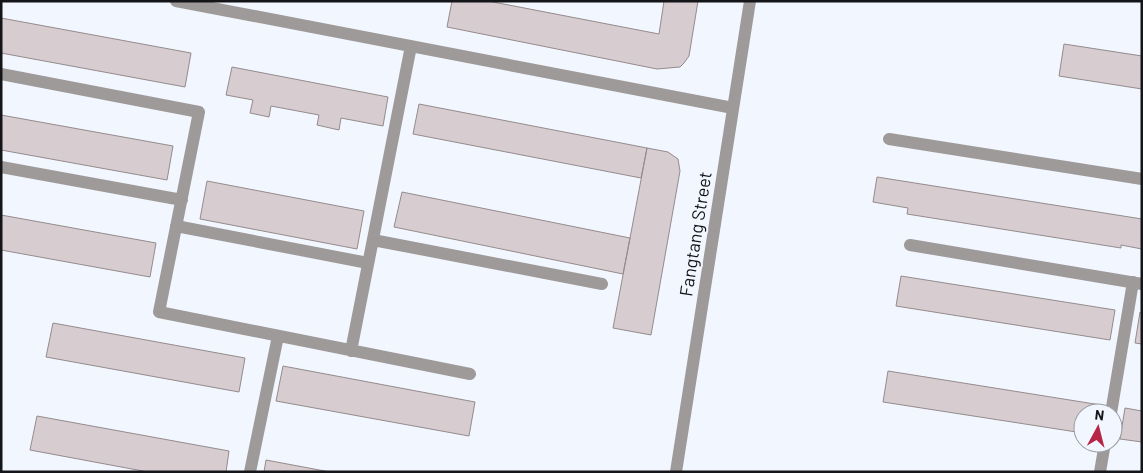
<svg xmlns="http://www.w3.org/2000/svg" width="1143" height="473" viewBox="0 0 1143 473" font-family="Barlow,sans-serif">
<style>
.building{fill:#d7cccf;stroke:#948b8d}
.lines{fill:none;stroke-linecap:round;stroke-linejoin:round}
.minor{stroke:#9f9a9a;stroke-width:12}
.labels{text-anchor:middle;stroke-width:4;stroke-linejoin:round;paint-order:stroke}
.street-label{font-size:18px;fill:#141518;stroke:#f2f6fe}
</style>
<rect width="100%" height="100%" fill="#f2f6fe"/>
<path class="building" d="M452,1H488L659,34L664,1H698L689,56L684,63L680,67L657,69L447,27Z
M1,18L191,53L185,87L1,53Z
M1064,44L1142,56V89L1059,76Z
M232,67L388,97L383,126L341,118L339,130L317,125L319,115L271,106L269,117L250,113L253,100L226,95Z
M419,104L647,148L641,178L413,134Z
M1,115L173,146L167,180L1,150Z
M647,148L668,152L678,159L680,171L651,335L613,328Z
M877,177L1142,219V249L1121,245V248L907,214L908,208L873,202Z
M207,181L364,211L357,249L200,219Z
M402,192L630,238L623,274L394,227Z
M1,215L156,243L150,277L1,250Z
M901,276L1115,310L1110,340L896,306Z
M1140,312L1142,313V344L1135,343Z
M53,323L245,358L239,392L46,357Z
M283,366L475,402L469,436L276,401Z
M888,371L1101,405L1100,413H1083V433L883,402Z
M1125,408L1142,411V442L1120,439Z
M37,416L229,451L226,472H148L30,450Z
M266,460L330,472H264Z"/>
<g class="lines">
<path class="minor" d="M176,1L733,108
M1,74L199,112L159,312L470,374
M889,139L1142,179
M1,167L182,200
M176,226L368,263
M373,240L602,284
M910,245L1142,284
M351,351L411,46
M1111,413L1133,282
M250,472L278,336
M676,472L750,1
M1100,472L1105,443"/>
</g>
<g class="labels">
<g class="street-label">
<text transform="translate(696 234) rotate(-81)" y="6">Fangtang Street</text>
</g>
</g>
<rect width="1143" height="473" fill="none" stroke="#141518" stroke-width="5"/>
<g transform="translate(1098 428) rotate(7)"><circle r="24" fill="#f2f6fe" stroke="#999ca2"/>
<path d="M0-4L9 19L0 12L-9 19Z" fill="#b72546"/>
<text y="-8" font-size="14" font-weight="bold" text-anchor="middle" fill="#141518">N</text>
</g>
</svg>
